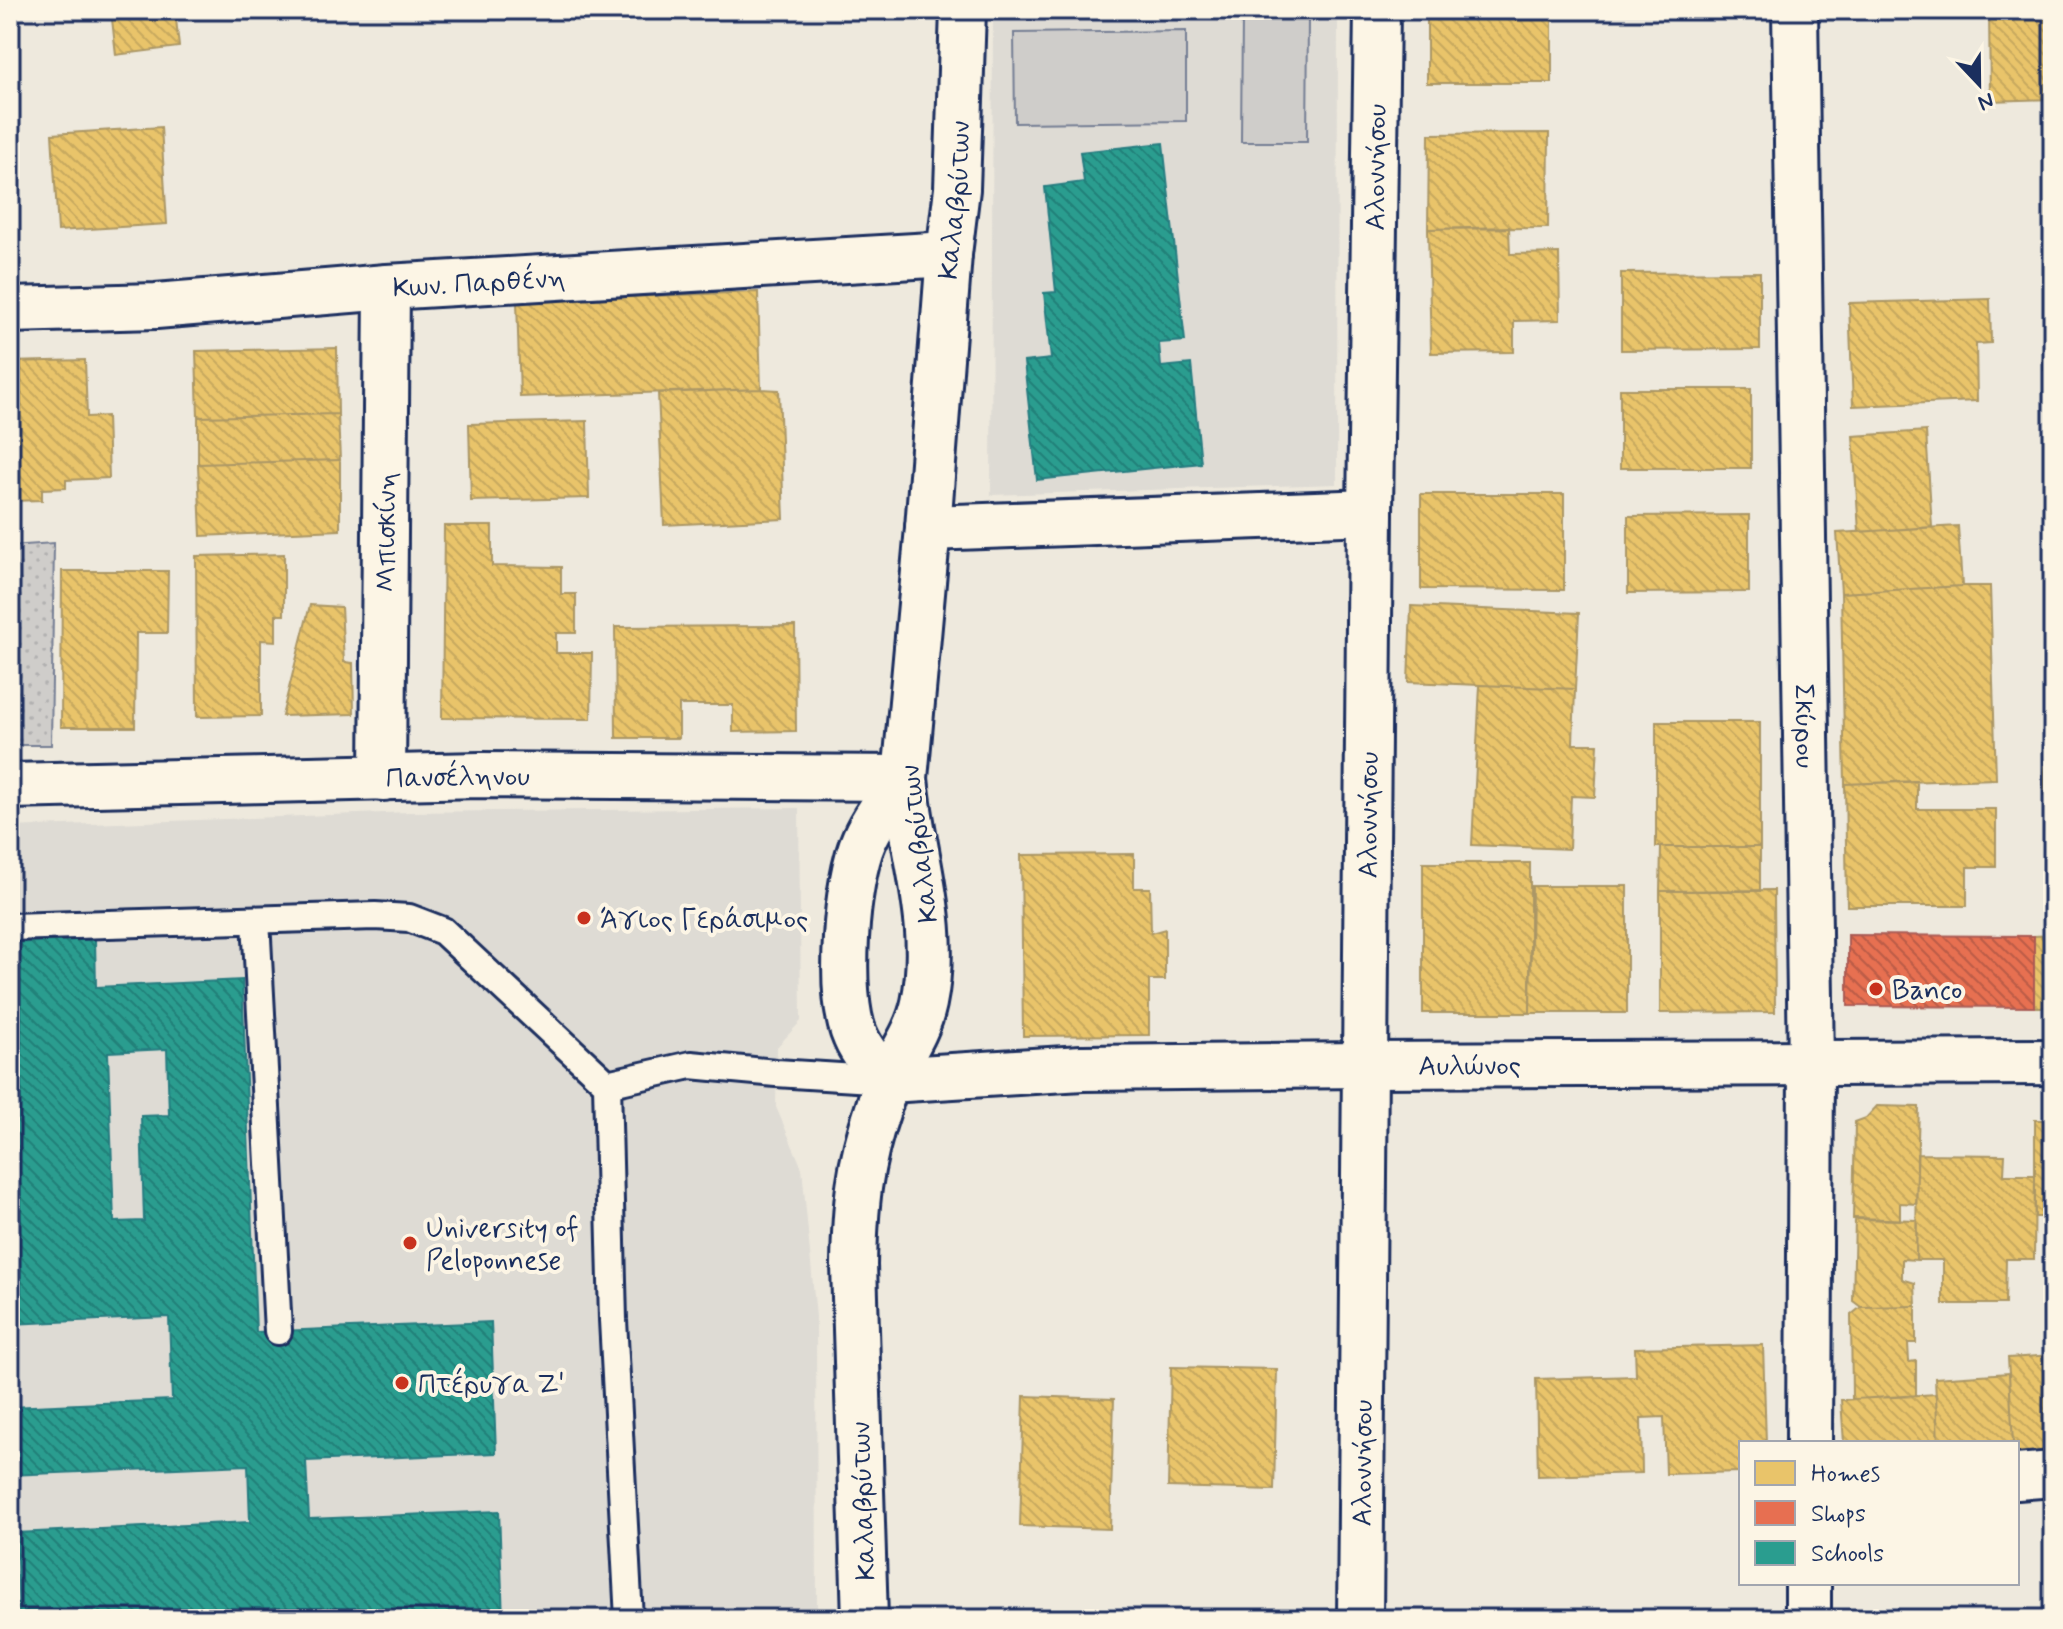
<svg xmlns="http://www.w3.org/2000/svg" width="2063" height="1629" viewBox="0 0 2063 1629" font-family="Mynerve,sans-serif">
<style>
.built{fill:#dedbd4}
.park{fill:url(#park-dots);stroke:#757e94;stroke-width:2}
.garden{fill:#cfcdca;stroke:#757e94;stroke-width:2}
.homes{fill:url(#homes-back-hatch);stroke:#ab9766;stroke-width:2}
.shops{fill:url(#shops-back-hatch);stroke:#aa5c55;stroke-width:2}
.schools{fill:url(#schools-back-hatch);stroke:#267c80;stroke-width:2;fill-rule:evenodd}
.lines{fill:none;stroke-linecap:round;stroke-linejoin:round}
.lane-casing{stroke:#1b2f5e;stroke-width:32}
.street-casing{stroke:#1b2f5e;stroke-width:50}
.lane{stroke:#fcf5e5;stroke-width:26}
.street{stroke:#fcf5e5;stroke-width:44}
.poi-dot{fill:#c8321e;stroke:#fcf5e5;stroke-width:3}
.labels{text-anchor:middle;stroke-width:8;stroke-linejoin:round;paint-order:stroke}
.street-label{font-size:28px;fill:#1b2f5e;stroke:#fcf5e5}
.poi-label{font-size:28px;fill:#1b2f5e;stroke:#fcf5e5;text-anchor:start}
</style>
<defs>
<pattern id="park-dots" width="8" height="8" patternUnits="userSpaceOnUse" patternTransform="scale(2)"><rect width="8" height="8" fill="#cfcdca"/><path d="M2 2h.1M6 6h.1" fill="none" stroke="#b1b0b0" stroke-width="1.8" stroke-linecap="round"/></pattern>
<pattern id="homes-back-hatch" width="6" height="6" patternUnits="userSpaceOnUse" patternTransform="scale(2)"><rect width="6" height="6" fill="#e9c46a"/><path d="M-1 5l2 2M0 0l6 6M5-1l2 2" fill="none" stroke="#c7a95e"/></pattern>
<pattern id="shops-back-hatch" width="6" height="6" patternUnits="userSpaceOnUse" patternTransform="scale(2)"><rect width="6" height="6" fill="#e76f51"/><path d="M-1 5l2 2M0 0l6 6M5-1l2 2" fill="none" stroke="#ba5c46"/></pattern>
<pattern id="schools-back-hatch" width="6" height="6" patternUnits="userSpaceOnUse" patternTransform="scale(2)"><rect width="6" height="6" fill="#2a9d8f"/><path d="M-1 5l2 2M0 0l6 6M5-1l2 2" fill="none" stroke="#238078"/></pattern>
</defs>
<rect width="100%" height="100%" fill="#eee9dd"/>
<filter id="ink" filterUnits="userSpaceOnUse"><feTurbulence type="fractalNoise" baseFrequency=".0125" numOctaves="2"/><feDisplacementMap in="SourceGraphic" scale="16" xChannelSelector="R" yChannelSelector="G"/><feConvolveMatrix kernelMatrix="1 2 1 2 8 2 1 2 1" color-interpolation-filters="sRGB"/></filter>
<g filter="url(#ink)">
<path class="built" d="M993,10H1338L1337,484L991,495Z
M799,808L801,1021L777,1047L776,1107L802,1168L816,1317L817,1619H10V827L409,812Z"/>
<path class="park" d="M54,543L51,745H10V546Z"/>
<path class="garden" d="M1242,16L1308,17L1307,142H1241Z
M1186,31V121L1015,123L1014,33Z"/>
<path class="homes" d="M111,10H175L179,47L116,55Z
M1427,10H1552V83H1427Z
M1989,10H2053V99L1990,101Z
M161,127L167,224L58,231L52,134Z
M1549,133L1548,228L1428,229L1429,134Z
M2047,185H2053V259H2048Z
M1509,227L1510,254L1559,253L1560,320L1514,321V352L1431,353L1428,229Z
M1760,272V349L1621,350V273Z
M2044,288H2053V370H2044Z
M758,292L761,389L520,397L517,301Z
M1990,299L1991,343L1976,344L1977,401L1853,406L1849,303Z
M337,348L338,414L198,417L196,351Z
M85,360L87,417L107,416L109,478L66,480V488L42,489V500L11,501L10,362Z
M761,389L779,390L784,519L664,525L658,393Z
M1620,389H1751V468H1620Z
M338,414L340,460L198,464V417Z
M587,421L589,498L471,501L469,424Z
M1926,431L1932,527L1859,532L1853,436Z
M340,460V530L201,536L198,464Z
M1421,494H1564V590L1421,589Z
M1749,515V592L1628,593V516Z
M444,526H492V566L561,567V594H576V633H556V653H592L591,719L442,718Z
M1958,526L1962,586L1841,593L1837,533Z
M284,554V615H276V641L261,640V716L197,717L196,556Z
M62,571H168L167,633H136L135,727H61Z
M1962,586H1990L1996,779L1845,784L1841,593Z
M310,605L341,607L344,662L353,663L354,714L282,716Z
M1411,606L1579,613L1575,689L1408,682Z
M795,626L796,731L733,732V705H679V738H616L615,627Z
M1480,685L1575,689L1573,744H1598L1595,797L1571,796L1569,849L1472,845Z
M2045,718H2053V795H2044Z
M1656,722H1760V847H1656Z
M1917,781V809H1996V867H1967V906H1847L1845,784Z
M2045,818H2053V897L2044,896Z
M1661,847H1760V891H1660Z
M1134,854V888H1150L1151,933L1165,929V980H1149V1035L1023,1036L1021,855Z
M1423,863H1530V1013H1423Z
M1532,886H1627V1013H1530Z
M1774,890L1775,1012L1660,1013V891Z
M2053,935V1007H2034V936Z
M1877,1106L1919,1107L1916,1204L1900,1203V1220L1853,1219L1855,1122L1866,1118Z
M2035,1120H2053V1217H2035Z
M1917,1154L2005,1155L2004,1175H2035L2034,1259H2006L2005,1304H1943V1260H1916Z
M1855,1218L1917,1220L1916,1260L1902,1259V1279L1915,1283L1916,1306L1861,1307L1853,1301Z
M1916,1306V1343H1908L1909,1362L1916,1361V1396L1852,1399L1851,1315L1861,1307Z
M1763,1345L1766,1443H1741V1472L1666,1474L1664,1417L1641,1418L1642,1473L1538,1476L1536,1379L1636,1376L1635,1348Z
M2053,1355V1453L2017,1456V1443H2013L2008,1358Z
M1171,1367L1277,1369L1274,1490L1168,1487Z
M2009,1373L2013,1443H1938L1935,1378Z
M1936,1394L1938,1443H1844L1841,1400Z
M1024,1396L1114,1399L1110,1529L1020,1526Z
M2049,1593H2053V1619H2049Z"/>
<path class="shops" d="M1848,935L2034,936V1007L1848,1006Z"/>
<path class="schools" d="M1163,143L1185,341L1159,343L1161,367L1191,364L1201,463L1037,480L1024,362L1051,359L1044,293L1056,292L1045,187L1084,182L1080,152Z
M95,939L96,987L242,980L256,1332L491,1322L496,1453L306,1461L309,1519L499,1511L503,1619H19L16,1533L250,1522L248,1465L10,1475V1407L172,1400L169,1317L10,1324V943ZM167,1049L169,1115L141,1116L144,1221L114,1222L108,1052Z"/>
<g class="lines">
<g class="lane-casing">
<path id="lane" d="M256,920L278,1331
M10,927L375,916L409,918L443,931L607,1084L613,1320L629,1619
M607,1084L691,1065L776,1073L888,1080"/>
</g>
<g class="street-casing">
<g id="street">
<path id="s1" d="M1795,10L1811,1064L1809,1443"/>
<path id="s2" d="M10,310L156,306L387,287L949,254"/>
<path d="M928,528L1370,512"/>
<path id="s3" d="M383,778L387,287"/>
<path id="s4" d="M10,786L480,775L905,778"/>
<path id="s5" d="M888,1080L1082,1068L1365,1065L2053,1062"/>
<path d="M888,1080C875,1067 862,1053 855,1036C837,996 846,880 864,840C874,817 890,798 905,778"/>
<path d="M2017,1477L2053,1474"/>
<path id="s6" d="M865,1619L854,1265C855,1207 859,1164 878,1109C881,1099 884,1089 888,1080C901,1054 918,1032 924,1003C940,925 912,855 905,778L928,528L949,254L957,189L963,10"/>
<path id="s7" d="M1360,1619L1370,512L1377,10"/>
<path d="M1808,1619V1583"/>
</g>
</g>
<use href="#lane" class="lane"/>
<use href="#street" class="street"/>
</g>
</g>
<g class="poi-dot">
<circle cx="584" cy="918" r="8"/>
<circle cx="1876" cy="989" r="8"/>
<circle cx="410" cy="1243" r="8"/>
<circle cx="402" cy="1383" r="8"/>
</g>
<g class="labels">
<g class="street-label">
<text dy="10" stroke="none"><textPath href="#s7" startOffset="1452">Αλοννήσου</textPath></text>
<text dy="10" stroke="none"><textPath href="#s6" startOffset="1436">Καλαβρύτων</textPath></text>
<text dy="10" stroke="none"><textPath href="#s2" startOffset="470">Κων. Παρθένη</textPath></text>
<text dy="10" stroke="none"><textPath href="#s3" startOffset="246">Μπισκίνη</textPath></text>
<text dy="10" stroke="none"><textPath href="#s1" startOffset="716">Σκύρου</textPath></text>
<text dy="10" stroke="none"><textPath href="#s4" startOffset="448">Πανσέληνου</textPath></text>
<text dy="10" stroke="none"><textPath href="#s7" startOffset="804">Αλοννήσου</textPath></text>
<text transform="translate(918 844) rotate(-97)" y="10">Καλαβρύτων</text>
<text dy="10" stroke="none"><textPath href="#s5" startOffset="582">Αυλώνος</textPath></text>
<text dy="10" stroke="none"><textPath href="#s7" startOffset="156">Αλοννήσου</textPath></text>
<text transform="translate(862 1501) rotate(-92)" y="10">Καλαβρύτων</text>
</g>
<g class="poi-label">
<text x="600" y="928">Άγιος Γεράσιμος</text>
<text x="1892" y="999">Banco</text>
<text x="426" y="1237">University of<tspan x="426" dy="32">Peloponnese</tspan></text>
<text x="418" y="1393">Πτέρυγα Ζ'</text>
</g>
</g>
<rect width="2063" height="1629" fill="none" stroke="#fcf5e5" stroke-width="40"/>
<rect x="20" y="20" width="2023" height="1589" fill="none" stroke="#1b2f5e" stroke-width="3" filter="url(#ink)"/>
<rect x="1739" y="1441" width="280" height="144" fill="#fcf5e5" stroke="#a2a6af" stroke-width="2"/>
<rect x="1755" y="1461" width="40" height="24" fill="#e9c46a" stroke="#a2a6af" stroke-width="2"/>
<text x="1811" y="1481" font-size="24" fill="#1b2f5e">Homes</text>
<rect x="1755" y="1501" width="40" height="24" fill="#e76f51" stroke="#a2a6af" stroke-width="2"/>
<text x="1811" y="1521" font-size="24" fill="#1b2f5e">Shops</text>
<rect x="1755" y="1541" width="40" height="24" fill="#2a9d8f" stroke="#a2a6af" stroke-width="2"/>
<text x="1811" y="1561" font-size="24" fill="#1b2f5e">Schools</text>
<g transform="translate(1979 84) rotate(158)" stroke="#fcf5e5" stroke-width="6" paint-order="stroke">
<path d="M0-6L14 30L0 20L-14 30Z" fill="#1b2f5e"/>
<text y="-12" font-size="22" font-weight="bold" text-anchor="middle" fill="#1b2f5e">N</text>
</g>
</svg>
